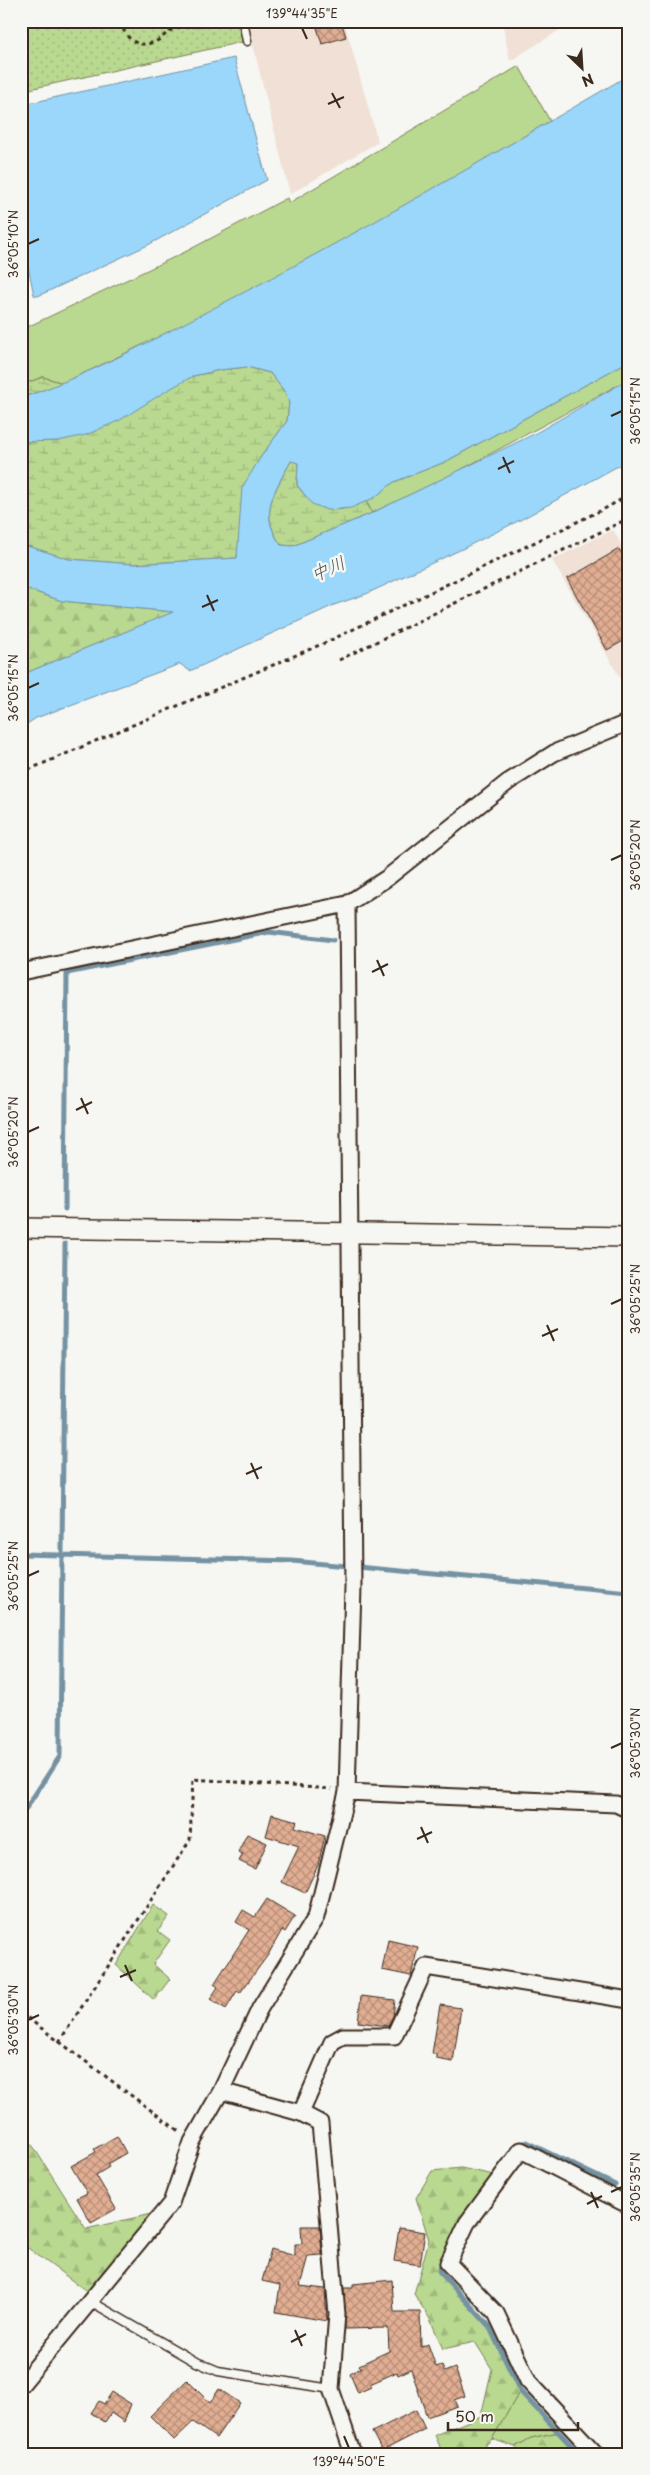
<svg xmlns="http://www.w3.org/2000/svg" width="650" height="2475" viewBox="0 0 650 2475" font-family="'Playpen Sans','Klee One',sans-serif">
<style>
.built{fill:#f0e0d6}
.green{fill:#b9d890;stroke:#7a8157}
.forest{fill:url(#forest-firs);stroke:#7a8157}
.wetland{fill:url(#wetland-marsh);stroke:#7a8157}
.park{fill:url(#park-dots);stroke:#7a8157}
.water{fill:#9ad7fb;stroke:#7492a3}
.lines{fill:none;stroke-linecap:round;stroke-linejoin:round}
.stream{stroke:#7492a3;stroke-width:5}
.building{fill:url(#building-cross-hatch);stroke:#3b2a1e}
.service-casing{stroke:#3b2a1e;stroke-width:11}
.minor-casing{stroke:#3b2a1e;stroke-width:19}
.tertiary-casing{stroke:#3b2a1e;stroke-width:22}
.path{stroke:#3b2a1e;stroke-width:3;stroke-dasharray:4 4;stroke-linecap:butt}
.service{stroke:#f6f6f2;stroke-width:8}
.minor{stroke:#f6f6f2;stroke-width:15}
.tertiary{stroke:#f6f6f2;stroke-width:19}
.ticks{fill:none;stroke:#3b2a1e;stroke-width:2}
.labels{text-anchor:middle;stroke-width:5;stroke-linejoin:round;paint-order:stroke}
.water-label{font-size:18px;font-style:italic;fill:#535555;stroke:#f6f6f2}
.neatline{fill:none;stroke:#3b2a1e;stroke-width:2}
.ticks-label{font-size:12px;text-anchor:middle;fill:#3b2a1e}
</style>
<defs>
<pattern id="forest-firs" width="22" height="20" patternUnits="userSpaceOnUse" patternTransform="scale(1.25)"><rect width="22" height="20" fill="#b9d890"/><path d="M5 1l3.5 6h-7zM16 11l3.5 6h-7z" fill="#a0ba7c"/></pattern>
<pattern id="wetland-marsh" width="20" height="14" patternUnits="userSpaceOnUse" patternTransform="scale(1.25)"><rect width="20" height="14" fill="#b9d890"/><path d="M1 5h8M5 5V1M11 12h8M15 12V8" fill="none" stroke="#a0ba7c"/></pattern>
<pattern id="park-dots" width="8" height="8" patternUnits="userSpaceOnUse" patternTransform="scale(1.25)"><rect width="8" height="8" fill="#b9d890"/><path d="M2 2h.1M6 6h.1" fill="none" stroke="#a0ba7c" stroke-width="1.8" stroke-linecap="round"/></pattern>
<pattern id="building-cross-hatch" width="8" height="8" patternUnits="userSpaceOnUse" patternTransform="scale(1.25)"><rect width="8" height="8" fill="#e1ae93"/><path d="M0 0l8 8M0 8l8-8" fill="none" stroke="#b88e77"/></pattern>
</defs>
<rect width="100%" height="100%" fill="#f6f6f2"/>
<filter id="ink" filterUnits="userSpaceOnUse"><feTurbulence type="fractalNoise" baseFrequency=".02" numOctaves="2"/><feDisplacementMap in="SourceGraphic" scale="10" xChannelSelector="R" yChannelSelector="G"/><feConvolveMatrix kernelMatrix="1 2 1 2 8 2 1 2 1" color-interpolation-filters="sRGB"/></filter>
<g filter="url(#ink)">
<path class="built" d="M247,21H344L378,142L290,194Z
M502,21H574L510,61Z
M613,530L629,558V693L552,560Z"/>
<path class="green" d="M519,66L550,121C391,215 230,305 63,383L43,377L21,385V330L185,252L287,198L289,203Z
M629,361V379L453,474L372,513L366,501L394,482L445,462Z
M520,2391L559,2432L531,2438L515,2447L492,2439Z"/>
<path class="forest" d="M21,587L62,601L174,612L21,675Z
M153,1905L169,1916L158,1931L170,1940L153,1964L170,1979L154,2000L116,1965Z
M22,2129L86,2229L151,2214L90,2292L85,2290L21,2243Z
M461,2168L494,2175L456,2229L439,2270L489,2326L520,2391L492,2439L476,2454H443L435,2435L481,2416L492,2369L475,2342L443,2349L430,2319L414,2294L429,2240L416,2198L432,2171Z
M559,2432L579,2454H524L515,2447L531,2438Z"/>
<path class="wetland" d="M247,367L270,373L285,392L289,402L287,421L260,458L240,531L237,558L133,564L68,559L21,544V442L58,441L193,376L220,370Z
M43,377L63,383L21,398V385Z
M291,461L298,462L297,485C317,514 335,515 366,501L372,513L293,546L281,545C258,512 274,493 291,461Z"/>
<path class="park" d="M21,21H247L251,40L21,91Z"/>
<path class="water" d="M234,58L267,180L148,245L38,296L34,295L21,233V105Z
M629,75V361L445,462L394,482L374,498L351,508L327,510L312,504L297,485L298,463L291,461C274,492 258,513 281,545L293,546L372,513L536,433L629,379L627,461L522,519L462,549L366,594L334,605L190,671L180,664L36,718L21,728V675L173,612L62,601L21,587V544L69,559L134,564L237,558L242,488L260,458L287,421L289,403L285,392L270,373L247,367L220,370L193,376L166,391L120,420L86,435L58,441L21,442V398C87,376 148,342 210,310C353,237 490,156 629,75Z"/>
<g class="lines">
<path class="stream" d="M65,1209L67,973L269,932L333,940
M21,1554L292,1561L629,1592
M21,1816L60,1756L65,1244
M519,2147L526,2142L615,2185
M443,2260L439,2271L489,2326L520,2391L579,2454"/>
</g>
<path class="building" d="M315,21H341L346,37L322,44Z
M619,549L629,567V638L607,650L567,579Z
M272,1814L297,1821L295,1827L325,1836L318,1865L305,1893L282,1882L299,1846L266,1836Z
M247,1834L267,1843L255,1869L239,1861L243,1854L238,1852Z
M267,1899L295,1916L285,1932L282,1930L268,1955L240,1993L237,1991L226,2009L210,1999L218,1987L214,1984L249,1930L236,1922L243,1910L255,1917Z
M388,1940L418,1947L411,1976L382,1970Z
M361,1996L395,2000L393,2016L388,2026L358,2022Z
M440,2005L461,2008L453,2062L436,2059V2054H432Z
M117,2136L126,2153L107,2164L109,2167L96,2175L116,2209L91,2223L77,2198L87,2193L71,2166L96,2152L94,2149Z
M301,2226H320L322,2255L308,2256L300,2286L325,2289L327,2321L276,2312L280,2285L262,2281L271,2249L295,2256V2244H302Z
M399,2228L425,2232L420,2265L394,2261Z
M392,2280L394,2312H420L421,2347L428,2344L436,2367L442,2365L444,2372L455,2368L465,2396L454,2400L457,2406L427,2417L411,2369L398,2375L397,2372L370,2384L371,2387L358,2393L350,2374L361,2368L359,2365L389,2351L388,2328L345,2329L344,2288H353V2284Z
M187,2380L210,2403L219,2389L240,2403L216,2438L193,2422L174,2440L150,2416Z
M112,2392L131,2404L124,2422L111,2413L105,2422L91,2413L99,2401L104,2404Z
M416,2410L425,2429L382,2451L372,2432Z"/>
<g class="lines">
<g class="service-casing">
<path id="service" d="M243,21L247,41
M90,2301L194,2361L218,2371L331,2389"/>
</g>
<g class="minor-casing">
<path id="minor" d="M21,972L347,904L387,878L508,782L554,753L629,722
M347,1792L616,1804L629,1810
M221,2091L301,2113L320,2123L337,2314L331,2389L353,2454
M301,2113L332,2042L343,2036H394L426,1967L629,2000
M21,2385L171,2203L192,2142L221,2091L260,2008L316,1917L347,1792L353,1587L347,904
M596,2454L528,2381L496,2313L448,2263L467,2223L521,2150L622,2202L629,2195"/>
</g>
<g class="tertiary-casing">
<path id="tertiary" d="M21,1228L629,1237"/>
</g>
<path class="path" d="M121,21C124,38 137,49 154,42C163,39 167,30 177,28C190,25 199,28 211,21
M339,660L629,518
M21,773L329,641L606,508L629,495
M21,2013L180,2132
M59,2042L190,1840L193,1779L332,1789"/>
<use href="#service" class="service"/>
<use href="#minor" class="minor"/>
<use href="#tertiary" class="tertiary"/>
</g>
</g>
<path class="ticks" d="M302,28L307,39M332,93L340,108M328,104L344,97M28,244L39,239M611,416L622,411M503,457L510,473M498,469L514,461M207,595L214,611M202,607L218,600M28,688L39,683M611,860L622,855M377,960L384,976M372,972L388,964M81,1098L88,1114M76,1110L92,1102M28,1132L39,1127M611,1304L622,1299M547,1325L554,1341M542,1336L558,1329M251,1463L258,1479M246,1474L262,1467M28,1576L39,1571M611,1748L622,1743M421,1827L428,1843M417,1839L432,1832M125,1965L132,1981M120,1977L136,1970M28,2020L39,2015M591,2192L598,2208M611,2192L622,2187M587,2204L602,2196M295,2330L302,2346M291,2342L306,2334M344,2436L349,2448"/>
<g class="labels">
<g class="water-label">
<text transform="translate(328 569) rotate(-24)" y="6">中川</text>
</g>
</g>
<rect width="650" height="2475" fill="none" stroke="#f6f6f2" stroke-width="55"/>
<g transform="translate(582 68) rotate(155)" stroke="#f6f6f2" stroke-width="4" paint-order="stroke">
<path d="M0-4L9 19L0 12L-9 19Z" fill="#3b2a1e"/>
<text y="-8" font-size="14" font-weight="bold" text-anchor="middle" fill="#3b2a1e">N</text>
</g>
<path d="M448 2422v8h130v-8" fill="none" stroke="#3b2a1e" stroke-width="2.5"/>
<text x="455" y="2422" font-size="15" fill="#3b2a1e" stroke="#f6f6f2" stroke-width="4" paint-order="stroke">50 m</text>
<rect x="28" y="28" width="594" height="2420" class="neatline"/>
<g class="ticks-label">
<text x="302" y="18">139°44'35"E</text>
<text transform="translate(14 244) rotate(-90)" y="4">36°05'10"N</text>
<text transform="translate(636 411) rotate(-90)" y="4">36°05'15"N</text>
<text transform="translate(14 688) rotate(-90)" y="4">36°05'15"N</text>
<text transform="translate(636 855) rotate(-90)" y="4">36°05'20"N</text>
<text transform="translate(14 1132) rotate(-90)" y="4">36°05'20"N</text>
<text transform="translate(636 1299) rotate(-90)" y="4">36°05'25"N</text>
<text transform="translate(14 1576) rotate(-90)" y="4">36°05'25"N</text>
<text transform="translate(636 1743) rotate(-90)" y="4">36°05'30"N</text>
<text transform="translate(14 2020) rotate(-90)" y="4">36°05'30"N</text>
<text transform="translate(636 2187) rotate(-90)" y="4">36°05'35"N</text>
<text x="349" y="2466">139°44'50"E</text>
</g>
</svg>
